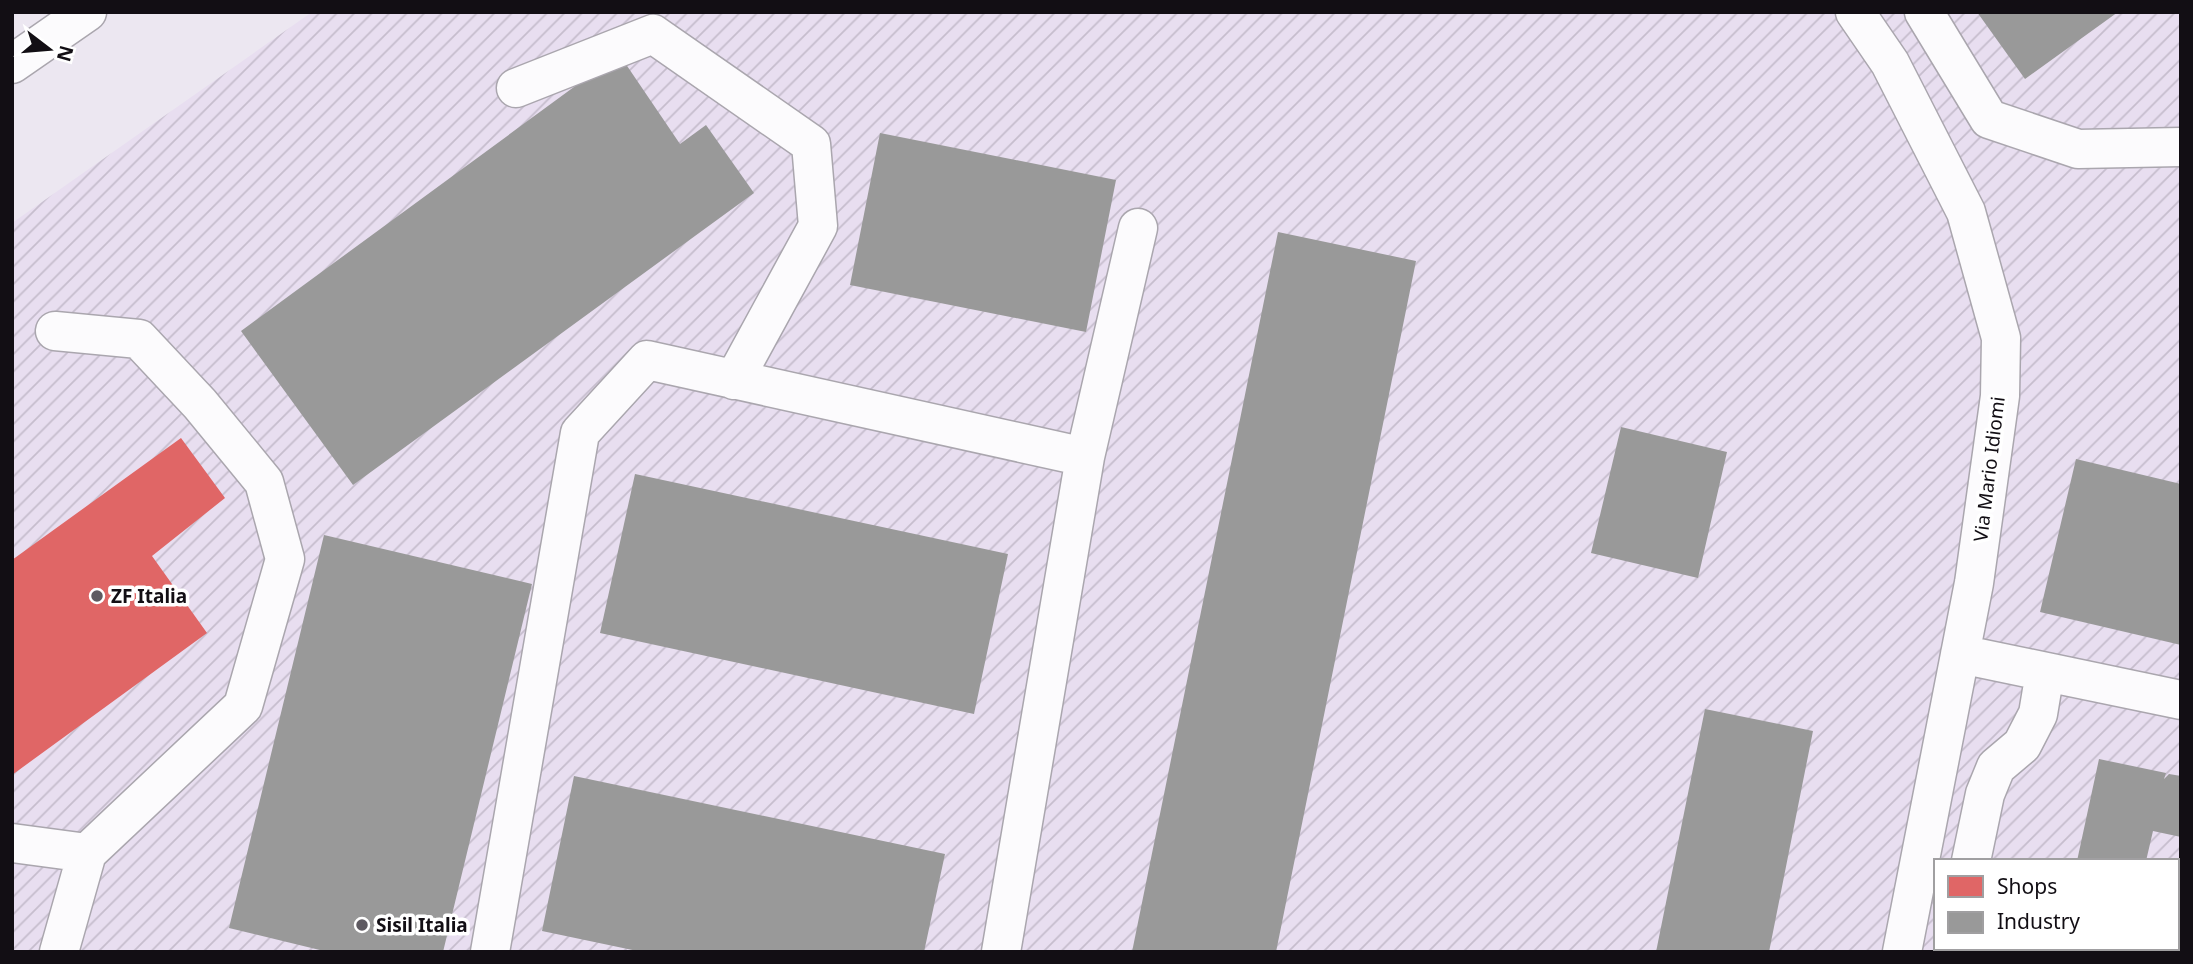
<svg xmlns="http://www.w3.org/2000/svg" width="2193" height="964" viewBox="0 0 2193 964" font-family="'Noto Sans',sans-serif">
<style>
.industrial{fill:url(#industrial-furrows);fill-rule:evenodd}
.shops{fill:#e06666}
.industry{fill:#999}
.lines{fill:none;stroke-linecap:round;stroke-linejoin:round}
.minor-casing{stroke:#aaa6ae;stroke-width:41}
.highway-casing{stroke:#aaa6ae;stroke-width:41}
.minor{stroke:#fcfbfd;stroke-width:38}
.highway{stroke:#fcfbfd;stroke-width:38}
.poi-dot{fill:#5e5a61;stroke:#fff;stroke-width:2.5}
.labels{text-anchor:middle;stroke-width:7;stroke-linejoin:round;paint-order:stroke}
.street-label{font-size:19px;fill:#120e14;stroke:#fff}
.poi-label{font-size:19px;font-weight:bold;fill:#120e14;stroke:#fff;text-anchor:start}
</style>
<defs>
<pattern id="industrial-furrows" width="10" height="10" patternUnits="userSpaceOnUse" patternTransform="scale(1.75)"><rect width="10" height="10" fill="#e8def0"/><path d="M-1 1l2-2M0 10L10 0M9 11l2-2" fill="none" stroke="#c6bdcd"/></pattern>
</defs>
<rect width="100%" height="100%" fill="#ece7f1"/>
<path class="industrial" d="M312,12H2181V952H12V223ZM1936,861H2177V948H1936Z"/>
<path class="shops" d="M181,438L225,498L152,556L207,633L12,775V560Z"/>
<path class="industry" d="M1977,12H2118L2025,79Z
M619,54L680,144L706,125L754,193L353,485L241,331Z
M880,133L1116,180L1086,332L850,285Z
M1278,232L1416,261L1276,952H1132Z
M1621,427L1727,452L1698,578L1591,553Z
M2076,459L2181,484V645L2040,612Z
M635,474L1008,554L974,714L600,633Z
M324,535L532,584L443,952H328L229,928Z
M1705,709L1813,731L1769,952H1656Z
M2099,759L2166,773L2164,779L2169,774L2181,776V837L2153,831L2146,861H2077Z
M574,776L945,854L924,952H642L542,931Z
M2031,948H2128L2127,952H2031Z"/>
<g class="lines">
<g class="minor-casing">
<path id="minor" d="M1855,12L1890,63L1966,212L2001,338L2000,396L1974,583L1902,952
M1924,12L1989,119L2078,149L2181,147
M516,88L653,34L811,144L818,226L734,380
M1085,457L1138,228
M1960,654L2181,700
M12,843L87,853L243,706L285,559L264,482L200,404L139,339L55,331
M1971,861L1985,794L1996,767L2022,745L2038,714L2045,672
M59,952L87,853
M490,952L580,433L647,360L1085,457L1001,952
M1954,952V948"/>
</g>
<g class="highway-casing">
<path id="highway" d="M12,64L87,12"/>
</g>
<use href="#minor" class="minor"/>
<use href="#highway" class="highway"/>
</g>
<g class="poi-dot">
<circle cx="97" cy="596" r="7"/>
<circle cx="362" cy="925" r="7"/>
</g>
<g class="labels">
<g class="street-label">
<text transform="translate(1989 469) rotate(-83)" y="7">Via Mario Idiomi</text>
</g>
<g class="poi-label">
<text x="111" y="603">ZF Italia</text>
<text x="376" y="932">Sisil Italia</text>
</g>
</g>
<rect width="2193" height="964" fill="none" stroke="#120e14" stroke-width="28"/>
<rect x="1934" y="859" width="245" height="91" fill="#ffffff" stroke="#a09fa1" stroke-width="2"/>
<rect x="1948" y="876" width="35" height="21" fill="#e06666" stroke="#a09fa1" stroke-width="2"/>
<text x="1997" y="894" font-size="21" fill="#120e14">Shops</text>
<rect x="1948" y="912" width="35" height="21" fill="#999999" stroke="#a09fa1" stroke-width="2"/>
<text x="1997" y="929" font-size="21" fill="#120e14">Industry</text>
<g transform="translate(49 49) rotate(106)" stroke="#ffffff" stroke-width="5" paint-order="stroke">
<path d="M0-5L12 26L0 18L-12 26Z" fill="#120e14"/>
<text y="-10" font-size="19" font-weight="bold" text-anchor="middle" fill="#120e14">N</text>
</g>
</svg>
